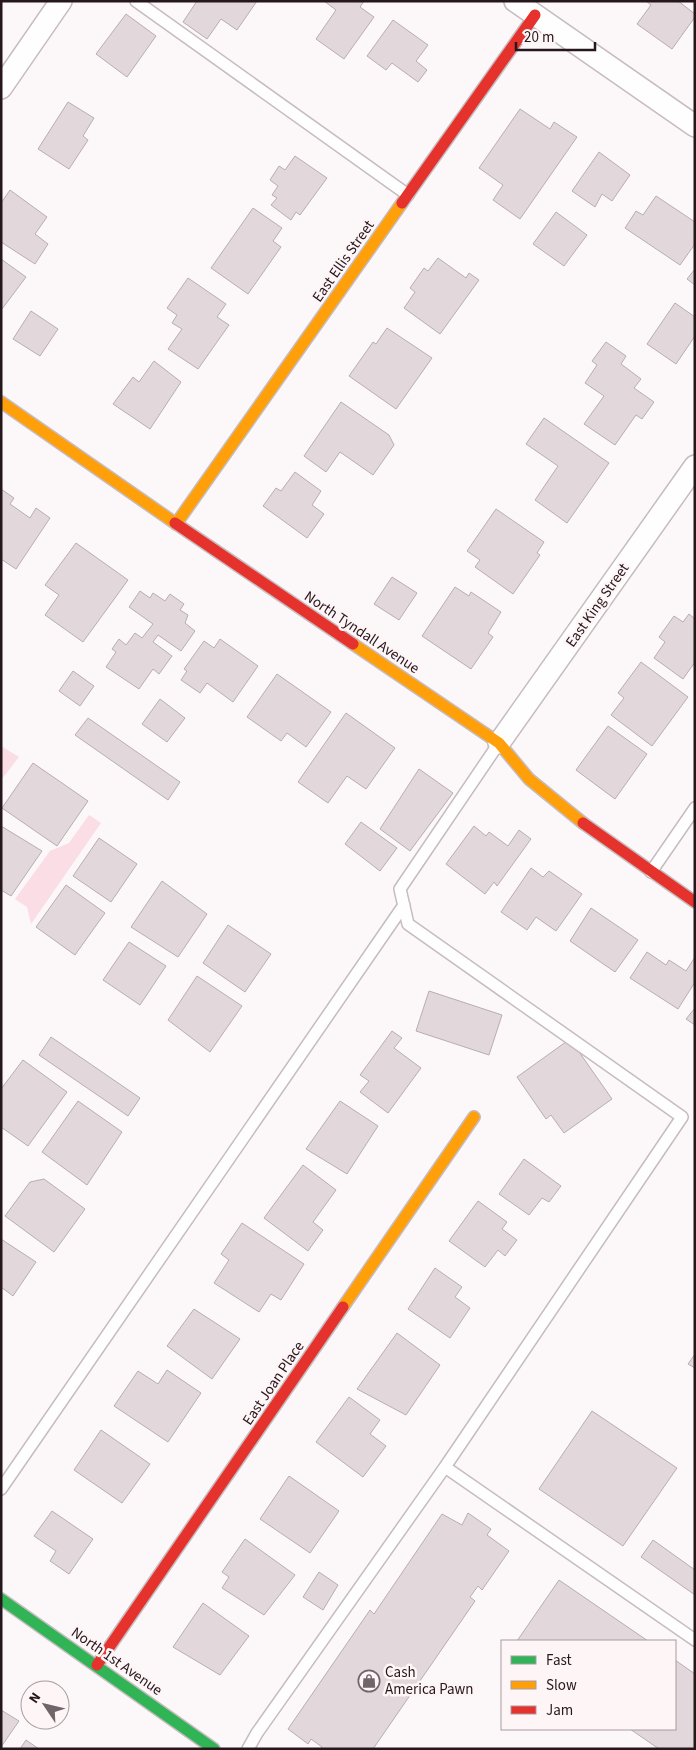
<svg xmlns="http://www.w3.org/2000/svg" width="696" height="1750" viewBox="0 0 696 1750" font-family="'Source Sans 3',sans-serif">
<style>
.green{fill:#fadde5}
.building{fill:#e2d7da;stroke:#b8aeb1}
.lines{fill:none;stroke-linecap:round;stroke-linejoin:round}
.lane-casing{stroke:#c6bcbf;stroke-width:14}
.street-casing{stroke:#c6bcbf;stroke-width:24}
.fast-casing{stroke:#c6bcbf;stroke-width:14}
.slow-casing{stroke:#c6bcbf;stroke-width:14}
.jam-casing{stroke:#c6bcbf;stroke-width:14}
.lane{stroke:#fffefe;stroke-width:11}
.street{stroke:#fffefe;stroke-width:21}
.fast{stroke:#30b455;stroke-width:11}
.slow{stroke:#ff9f0a;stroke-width:11}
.jam{stroke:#e5322d;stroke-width:11}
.labels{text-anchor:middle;stroke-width:5;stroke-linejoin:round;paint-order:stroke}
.street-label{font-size:15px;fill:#26171c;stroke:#fef5f7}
.poi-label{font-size:15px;fill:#26171c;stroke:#fef5f7;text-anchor:start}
</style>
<rect width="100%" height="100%" fill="#fcf7f8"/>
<path class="green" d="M1,746L19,757L1,780Z
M89,815L101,823L31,924L27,907L15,899L50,851L69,843Z"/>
<path class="building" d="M197,1H257L237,30L221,19L207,39L183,22Z
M324,1H364L360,7L374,17L344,59L316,39L336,10Z
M646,1H678L695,14V17L672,49L637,24L651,5Z
M126,14L156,36L127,77L96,54Z
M393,20L428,45L416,61L427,70L418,82L392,63L386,70L367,56Z
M68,102L94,118L83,136L88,140L69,169L38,149Z
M520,109L550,129L554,122L577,137L520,219L493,200L503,185L479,168Z
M599,152L630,175L612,201L602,194L595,207L572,191Z
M295,156L327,178L300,215L296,212L291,220L271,205L277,198L272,195L278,186L270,180L279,166L285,170Z
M10,190L47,217L35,234L48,244L35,264L1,242V203Z
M656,196L695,222V244L680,265L625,228L636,211L643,215Z
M253,208L282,228L273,241L281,247L248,294L211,268Z
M556,212L587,235L564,266L533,244Z
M438,258L466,278L469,273L479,280L440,334L404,308L415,292L410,288L424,268L428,271Z
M1,259L26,277L2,309L1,308Z
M695,269V285L687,279Z
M188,278L226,304L217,317L229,325L198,369L168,349L182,329L172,323L177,315L167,308Z
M675,303L695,317V336L676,364L647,344Z
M31,311L58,329L40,356L13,339Z
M387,328L432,358L396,409L349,376L373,342L376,344Z
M606,342L626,356L621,364L641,379L634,388L654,402L642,419L636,415L615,445L584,424L604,396L585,383L597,365L592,361Z
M154,361L181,382L150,429L113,404L133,377L139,382Z
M341,402L389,435L394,445L373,475L340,452L326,472L304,456Z
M544,418L609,463L567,523L535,500L558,466L526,444Z
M295,472L321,491L312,505L324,514L307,538L263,506L276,488L281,491Z
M1,489L14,498L10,504L30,518L36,508L50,518L16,569L1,559Z
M496,509L544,542L537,553L540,555L513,594L475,567L480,560L467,551Z
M76,543L128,580L83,642L45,615L59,595L45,585Z
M392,577L417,593L399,620L374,604Z
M455,587L469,596L471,592L501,612L488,633L493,637L471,669L422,636Z
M140,591L150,598L153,593L165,601L170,594L184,604L180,610L188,615L185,623L195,631L181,651L158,635L153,642L172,656L159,674L153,669L139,689L106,667L116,652L112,649L119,639L126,645L135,633L142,638L153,624L129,607Z
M689,614L695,619V662L683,679L654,658L665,642L659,637L674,616L683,622Z
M220,639L258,666L233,702L207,683L200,693L181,680L187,671L184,669L204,641L214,648Z
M641,662L688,697L652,746L611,715L624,698L618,693Z
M73,671L94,686L80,706L59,691Z
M277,674L331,712L306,747L287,733L281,741L247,717Z
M160,699L185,718L167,742L142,724Z
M346,713L395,748L366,789L347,776L328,803L298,782Z
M88,718L180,782L168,800L75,735Z
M608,726L647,754L615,799L576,770Z
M33,763L88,801L57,846L2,808Z
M419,769L453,793L410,851L380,829Z
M361,822L397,848L380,871L345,844Z
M1,826L42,851L11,896L1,890Z
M474,826L486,836L489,832L508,846L519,830L531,839L497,886L494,882L485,894L446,864Z
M99,838L137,864L111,902L73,876Z
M531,868L543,877L549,871L582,894L556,931L536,917L527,930L501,912Z
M162,881L207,914L178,957L131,927Z
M66,885L105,913L75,955L36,927Z
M591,908L638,940L615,972L570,941Z
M228,925L271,954L245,992L203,963Z
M129,942L166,966L140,1005L103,980Z
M647,952L666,965L669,960L686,971L695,957V982L678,1009L630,978Z
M197,976L242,1006L210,1052L168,1020Z
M429,991L502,1015L489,1055L416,1031Z
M695,1008V1025L686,1019Z
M392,1031L402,1038L394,1048L421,1068L388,1113L360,1092L369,1081L360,1075Z
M51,1037L140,1098L128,1116L39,1055Z
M570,1039L612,1099L564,1133L551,1115L546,1119L517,1077Z
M23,1060L67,1092L28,1146L1,1127V1089Z
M78,1101L122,1132L87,1185L42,1152Z
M340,1101L378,1126L347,1174L306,1149Z
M524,1159L561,1186L549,1202L542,1198L529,1215L499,1194Z
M303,1165L336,1190L313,1222L323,1230L308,1251L264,1218Z
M44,1179L85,1209L54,1252L5,1216L30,1182Z
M478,1201L507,1222L502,1229L517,1240L505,1256L498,1250L485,1267L449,1241Z
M242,1223L304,1264L281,1300L271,1294L259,1312L214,1283L229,1260L221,1254Z
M1,1239L36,1262L13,1296L1,1287Z
M435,1268L462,1287L455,1297L470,1308L450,1338L408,1309Z
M194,1309L240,1339L212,1379L167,1346Z
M397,1333L440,1365L406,1415L357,1389Z
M695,1354V1368L688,1364Z
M167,1370L201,1393L168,1442L114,1406L138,1371L158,1384Z
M349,1397L380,1420L370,1434L386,1446L363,1477L316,1442Z
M592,1411L677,1468L623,1546L539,1489Z
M101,1430L150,1464L122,1503L74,1470Z
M289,1476L339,1511L310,1553L260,1519Z
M52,1511L93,1539L69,1574L50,1561L56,1551L34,1536Z
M468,1513L491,1529L487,1535L509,1551L482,1590L478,1586L470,1597L475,1601L373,1749H321L322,1747L311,1739L308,1744L288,1729L370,1610L374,1614L442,1514L462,1525Z
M245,1539L295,1575L264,1615L222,1588L229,1577L222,1572Z
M653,1540L695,1570V1595L641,1557Z
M319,1572L338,1585L323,1610L303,1597Z
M559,1580L648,1641H517Z
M203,1603L249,1636L220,1675L173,1647Z
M675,1660L695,1674V1749H659L630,1729H675Z
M1,1710L19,1721L1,1747Z
M26,1740L39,1749H20Z"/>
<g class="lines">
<g class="lane-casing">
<path id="lane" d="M136,1L408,195
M651,872L695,808
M445,1467L682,1117L408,924L400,889L499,743
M1,1489L404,905
M248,1749L257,1733L445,1467L695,1640"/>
</g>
<g class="street-casing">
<path id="street" d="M515,1L695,126
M1,88L61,1
M499,743L695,466"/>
</g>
<g class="fast-casing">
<path id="fast" d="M1,1599L214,1749"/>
</g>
<g class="slow-casing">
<path id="slow" d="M1,402L175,523
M176,524L402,203
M353,644L499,743L529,779L583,823
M343,1307L474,1117"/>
</g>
<g class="jam-casing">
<path id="jam" d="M402,203L535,15
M175,523L353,644
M583,823L695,902
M97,1665L343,1307"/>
</g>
<use href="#lane" class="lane"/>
<use href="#street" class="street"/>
<use href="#fast" class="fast"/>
<use href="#slow" class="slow"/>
<use href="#jam" class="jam"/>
</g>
<defs>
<g id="shop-ring" transform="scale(1.125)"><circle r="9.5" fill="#fef5f7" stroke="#716569" stroke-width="1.5"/><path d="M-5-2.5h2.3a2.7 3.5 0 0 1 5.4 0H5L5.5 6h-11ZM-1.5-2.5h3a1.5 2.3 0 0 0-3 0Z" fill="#716569"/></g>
</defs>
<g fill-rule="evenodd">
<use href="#shop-ring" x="369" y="1681"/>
</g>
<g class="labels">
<g class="street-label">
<text transform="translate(343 261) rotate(-55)" y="5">East Ellis Street</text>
<text transform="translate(597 605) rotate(-55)" y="5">East King Street</text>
<text transform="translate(362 632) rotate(34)" y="5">North Tyndall Avenue</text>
<text transform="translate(273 1383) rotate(-56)" y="5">East Joan Place</text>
<text transform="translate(117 1661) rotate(35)" y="5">North 1st Avenue</text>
</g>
<g class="poi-label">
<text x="385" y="1677">Cash<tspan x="385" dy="17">America Pawn</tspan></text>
</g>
</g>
<rect width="696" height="1750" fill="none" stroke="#26171c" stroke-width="5"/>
<rect x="501" y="1640" width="175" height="90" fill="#fef5f7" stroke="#a89c9f"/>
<rect x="511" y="1656" width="25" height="8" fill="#30b455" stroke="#a89c9f"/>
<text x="546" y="1665" font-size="15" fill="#26171c">Fast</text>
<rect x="511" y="1681" width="25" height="8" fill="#ff9f0a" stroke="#a89c9f"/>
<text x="546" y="1690" font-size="15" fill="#26171c">Slow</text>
<rect x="511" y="1706" width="25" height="8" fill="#e5322d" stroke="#a89c9f"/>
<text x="546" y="1715" font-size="15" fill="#26171c">Jam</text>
<g transform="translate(45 1705) rotate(305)"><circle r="24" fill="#fef5f7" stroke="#a89c9f"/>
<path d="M0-4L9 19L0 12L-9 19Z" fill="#716569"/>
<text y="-8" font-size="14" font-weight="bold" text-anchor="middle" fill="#26171c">N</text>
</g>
<path d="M516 42v8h79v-8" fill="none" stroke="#26171c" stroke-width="2.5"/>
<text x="524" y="42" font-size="15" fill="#26171c" stroke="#fef5f7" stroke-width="4" paint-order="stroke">20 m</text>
</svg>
